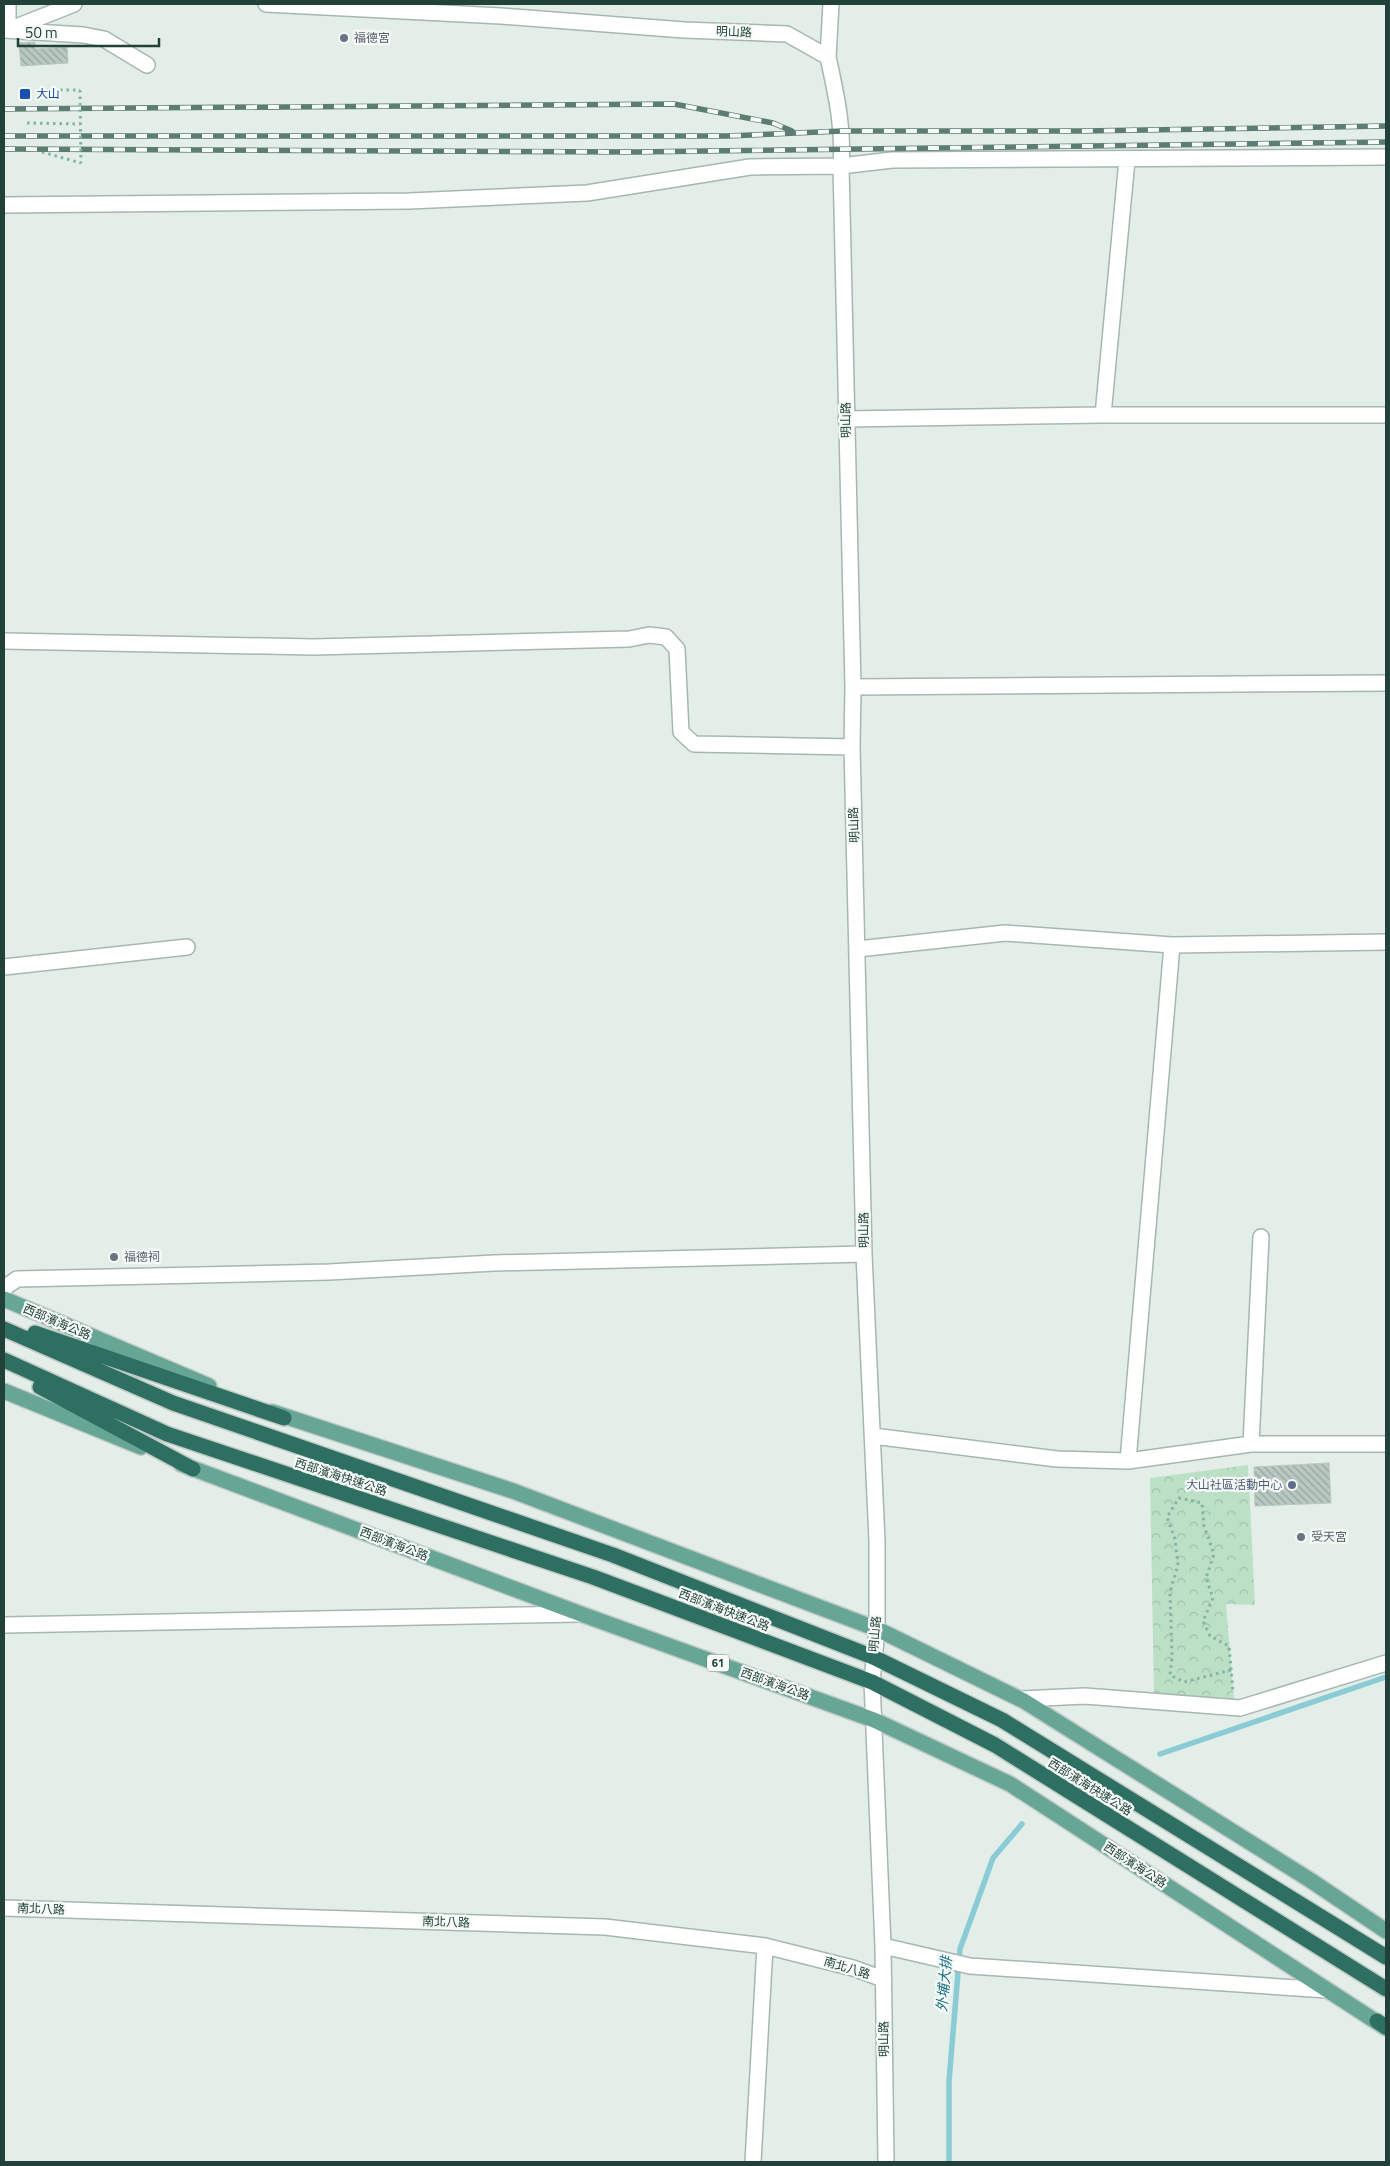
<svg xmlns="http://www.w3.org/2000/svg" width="1390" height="2166" viewBox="0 0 1390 2166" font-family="'Titillium Web','Noto Sans TC',sans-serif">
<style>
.park{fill:url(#park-crowns)}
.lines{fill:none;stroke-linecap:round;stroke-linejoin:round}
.stream{stroke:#8acbd5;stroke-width:5.5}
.building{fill:url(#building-back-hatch);stroke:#b6c8c0}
.minor-casing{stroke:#a6b7b0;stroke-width:18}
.major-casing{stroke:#c1cac7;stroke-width:18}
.highway-casing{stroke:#c1cac7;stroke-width:18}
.path{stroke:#83b3a3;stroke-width:3;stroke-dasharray:2.5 4;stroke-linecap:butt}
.minor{stroke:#fff;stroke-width:15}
.major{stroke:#67a594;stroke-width:15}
.highway{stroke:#2d6f60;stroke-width:15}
.rail-casing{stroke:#5d7c73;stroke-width:5.5}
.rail{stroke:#f5faf8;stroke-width:4;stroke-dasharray:11;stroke-linecap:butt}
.path-bridge{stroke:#83b3a3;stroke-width:3;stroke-dasharray:2.5 4;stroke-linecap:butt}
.worship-dot{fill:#6b7280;stroke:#f5faf8;stroke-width:2}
.transit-dot{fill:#1a4fb4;stroke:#f5faf8;stroke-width:2}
.service-dot{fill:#5c6f8a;stroke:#f5faf8;stroke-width:2}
.labels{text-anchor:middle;stroke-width:4.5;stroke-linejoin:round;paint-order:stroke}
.shield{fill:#f5faf8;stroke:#617872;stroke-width:1}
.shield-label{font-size:11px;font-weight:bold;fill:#224138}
.street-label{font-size:12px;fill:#224138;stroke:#f5faf8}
.worship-label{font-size:12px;fill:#5b616d;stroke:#f5faf8;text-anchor:start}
.transit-label{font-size:12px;fill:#164399;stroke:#f5faf8;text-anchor:start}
.service-label{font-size:12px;fill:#4e5e75;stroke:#f5faf8;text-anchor:end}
.water-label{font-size:14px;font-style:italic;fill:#197180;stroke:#f5faf8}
</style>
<defs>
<pattern id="park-crowns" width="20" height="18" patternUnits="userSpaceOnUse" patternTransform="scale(1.25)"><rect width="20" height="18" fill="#bce0c5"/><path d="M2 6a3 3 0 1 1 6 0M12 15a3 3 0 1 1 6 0" fill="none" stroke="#a1c1aa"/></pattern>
<pattern id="building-back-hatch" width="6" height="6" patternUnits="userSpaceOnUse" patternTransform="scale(1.25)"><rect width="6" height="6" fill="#b9c9c2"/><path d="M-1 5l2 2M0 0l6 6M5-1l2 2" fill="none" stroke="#96a59f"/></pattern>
</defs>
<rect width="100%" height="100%" fill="#e4eee9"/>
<path class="park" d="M1248,1465L1255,1605L1226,1604L1234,1700L1154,1694L1150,1478Z"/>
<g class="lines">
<path class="stream" d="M1160,1754L1386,1677
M949,2162V2081L960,1949L993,1858L1022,1824"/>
</g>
<path class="building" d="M35,42V49L67,47L68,63L21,66L19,43Z
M1329,1463L1331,1503L1255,1506L1254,1467Z"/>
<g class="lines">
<g class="minor-casing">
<path id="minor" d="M266,4L501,16L684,30L787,34L828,57C836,94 844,128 841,166L853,687L852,747L864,1254L877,1541V1629L872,1682L883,1946L886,2162
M11,29L74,4
M4,30L83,35L104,39L147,65
M8,30V4
M828,57L831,4
M4,205L409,201L587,193L750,167L841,166L892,160L1386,157
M1103,415L1127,160
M846,419L1103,415H1386
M4,641L314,647L629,639L649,635L666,637L677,649L681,732L694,744L852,747
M853,687L1386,683
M858,949L1005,933L1172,945L1386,942
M4,967L187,947
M4,1288L17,1279L329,1272L494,1263L864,1254
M873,1436L1057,1459L1128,1461L1251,1444H1386
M1251,1444L1261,1237
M1128,1461L1172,945
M4,1625L579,1614
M1021,1699L1085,1696L1240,1708L1386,1663
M4,1908L605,1927L765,1946L853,1968L883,1979
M883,1946L970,1966L1327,1990
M753,2162L765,1946"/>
</g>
<g class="major-casing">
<path id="major" d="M4,1299L209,1386
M4,1391L141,1447
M272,1412L513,1491L877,1629L1024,1701L1310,1880L1386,1931
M181,1464L581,1614L874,1720L1010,1784L1386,2028"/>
</g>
<g class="highway-casing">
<path id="highway" d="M4,1329L173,1403L613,1555L873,1657L1002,1720L1386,1957
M35,1333L284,1418
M4,1360L167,1434L593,1577L872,1682L995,1745L1386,1989
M40,1387L193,1469
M1377,2021L1386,2027"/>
</g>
<path class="path" d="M47,90H80
M27,123L80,124
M42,152L81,163
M1231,1670L1184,1682L1170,1675L1172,1657L1170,1592L1178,1565L1175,1539L1167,1517L1179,1498L1202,1503L1204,1526L1214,1554L1206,1578L1213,1598L1203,1621L1210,1636L1229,1646L1233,1692"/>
<use href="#minor" class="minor"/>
<use href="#major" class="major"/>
<use href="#highway" class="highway"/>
<g class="rail-casing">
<path id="rail" d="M4,109L674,104L773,123L792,131
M4,136H727L842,131H1083L1386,126
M4,149L634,152L1386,142"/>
</g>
<use href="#rail" class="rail"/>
<path class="path-bridge" d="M80,90L81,163"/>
</g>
<g class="worship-dot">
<circle cx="344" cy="38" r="5"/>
<circle cx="114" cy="1257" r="5"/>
<circle cx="1301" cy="1537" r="5"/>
</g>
<rect class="transit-dot" x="19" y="88" width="12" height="12" rx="2.5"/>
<circle class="service-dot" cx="1292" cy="1485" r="5"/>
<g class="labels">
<rect class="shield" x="707" y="1654.5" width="22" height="17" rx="4"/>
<g class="shield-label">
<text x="718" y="1667">61</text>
</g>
<g class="street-label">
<text transform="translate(734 32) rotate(2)" y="4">明山路</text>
<text transform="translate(846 420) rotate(-91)" y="4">明山路</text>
<text transform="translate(854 825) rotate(-92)" y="4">明山路</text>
<text transform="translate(864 1230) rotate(-91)" y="4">明山路</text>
<text transform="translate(57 1322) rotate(23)" y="4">西部濱海公路</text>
<text transform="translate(341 1477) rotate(18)" y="4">西部濱海快速公路</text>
<text transform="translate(394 1544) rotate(21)" y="4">西部濱海公路</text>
<text transform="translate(724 1610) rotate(21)" y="4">西部濱海快速公路</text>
<text transform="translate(875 1634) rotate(-85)" y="4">明山路</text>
<text transform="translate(775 1684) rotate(20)" y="4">西部濱海公路</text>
<text transform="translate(1090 1787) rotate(32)" y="4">西部濱海快速公路</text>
<text transform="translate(1135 1865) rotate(33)" y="4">西部濱海公路</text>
<text transform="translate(41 1909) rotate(2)" y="4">南北八路</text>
<text transform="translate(446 1922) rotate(2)" y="4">南北八路</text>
<text transform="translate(847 1968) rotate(17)" y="4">南北八路</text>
<text transform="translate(884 2039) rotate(-91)" y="4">明山路</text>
</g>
<g class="worship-label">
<text x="354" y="42">福德宮</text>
<text x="124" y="1261">福德祠</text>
<text x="1311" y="1541">受天宮</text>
</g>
<g class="transit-label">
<text x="36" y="98">大山</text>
</g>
<g class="service-label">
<text x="1282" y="1489">大山社區活動中心</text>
</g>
<g class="water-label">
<text transform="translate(944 1984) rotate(-85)" y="5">外埔大排</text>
</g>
</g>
<rect width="1390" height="2166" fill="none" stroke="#224138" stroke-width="10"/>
<path d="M18 38v8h141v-8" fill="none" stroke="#224138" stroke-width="2.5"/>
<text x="25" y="38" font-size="15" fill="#224138" stroke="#f5faf8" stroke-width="4" paint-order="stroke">50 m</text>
</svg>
